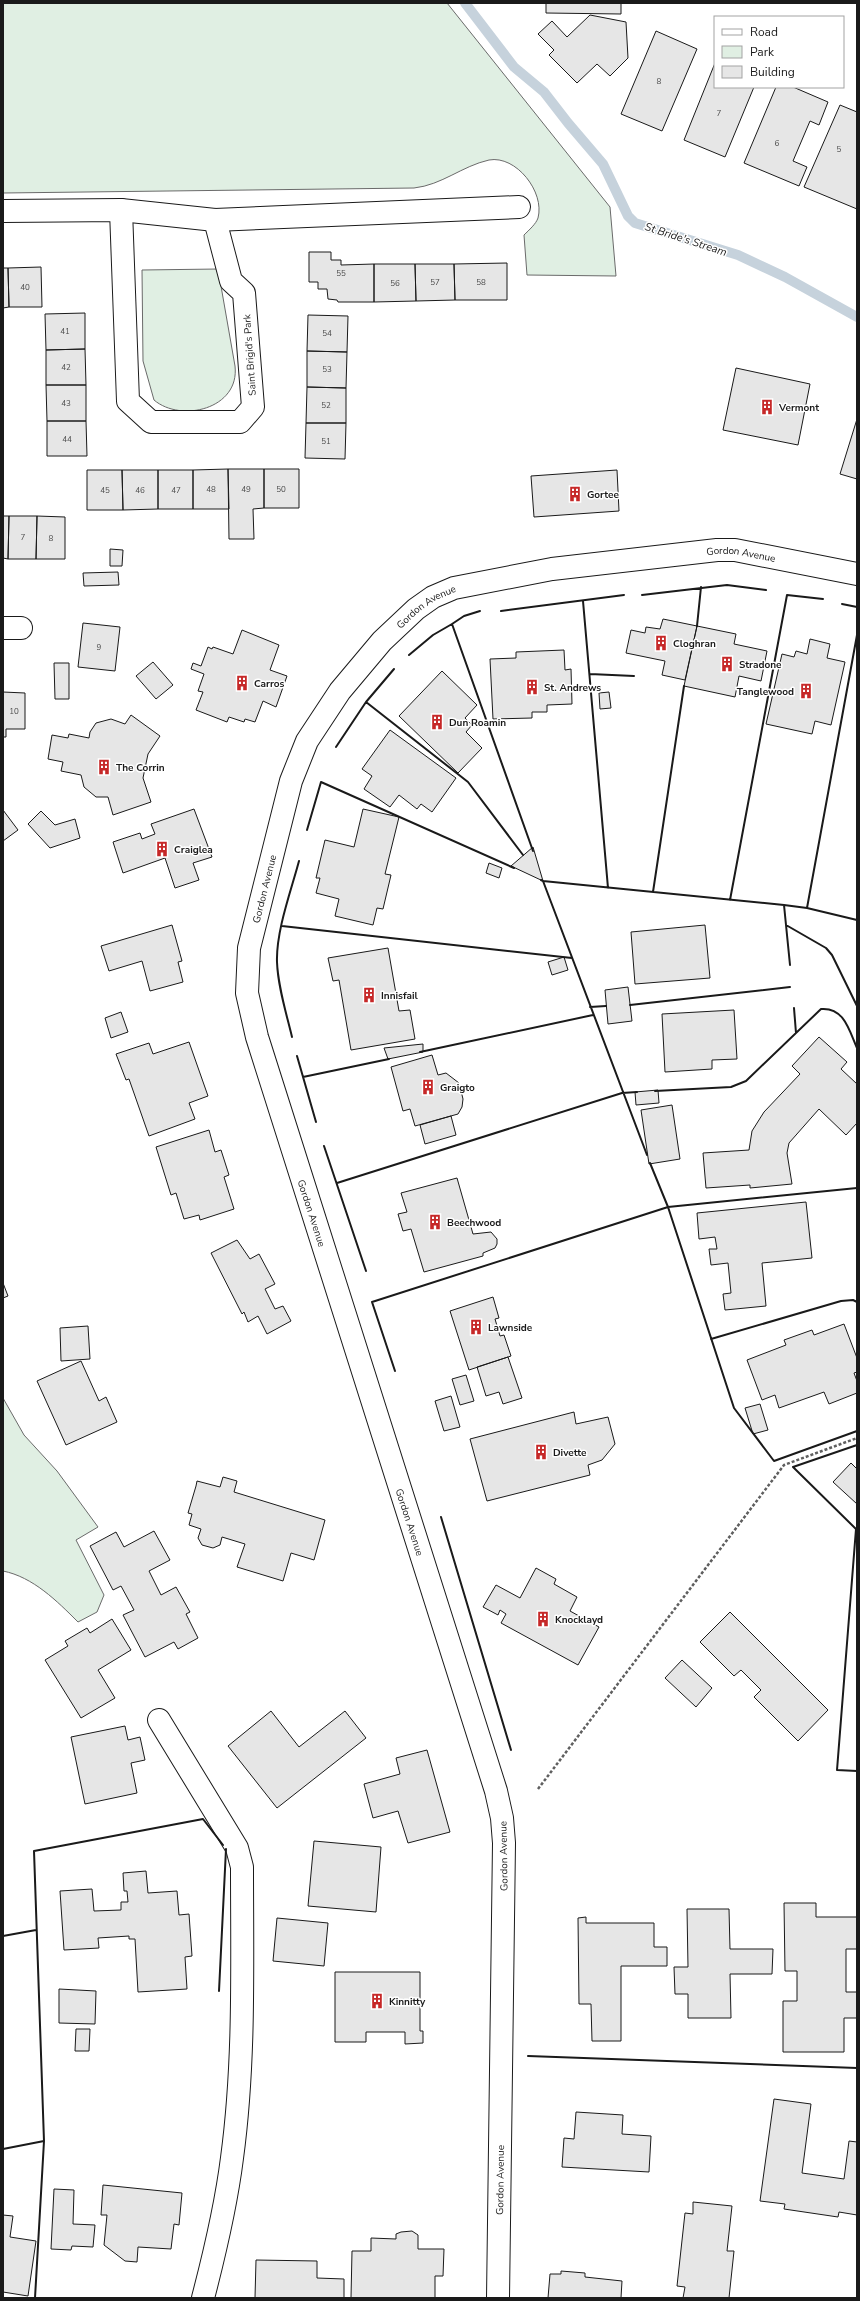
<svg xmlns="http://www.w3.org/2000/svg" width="860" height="2301" viewBox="0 0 860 2301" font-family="'Nunito Sans',sans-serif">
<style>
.green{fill:#e0efe3;stroke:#6a6a6a}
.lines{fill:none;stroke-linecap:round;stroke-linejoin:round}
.stream{stroke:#c6d2dc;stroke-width:10}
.building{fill:#e6e6e6;stroke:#1a1a1a}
.minor-casing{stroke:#1a1a1a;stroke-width:24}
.path{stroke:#5f5f5f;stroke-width:2.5;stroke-dasharray:3 2;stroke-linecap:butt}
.minor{stroke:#fff;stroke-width:22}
.wall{stroke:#1a1a1a;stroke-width:2}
.labels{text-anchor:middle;stroke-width:3;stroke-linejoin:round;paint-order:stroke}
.number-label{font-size:8px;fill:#4d4d4d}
.street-label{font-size:10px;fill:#1a1a1a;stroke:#fff}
.poi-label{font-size:10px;font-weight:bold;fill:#1a1a1a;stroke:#fff;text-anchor:start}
.water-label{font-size:11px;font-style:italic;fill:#1a1a1a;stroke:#fff}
</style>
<rect width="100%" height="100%" fill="#fff"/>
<path class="green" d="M3,3H447L610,207L616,276L527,275L524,235C529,230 536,224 538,218C545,192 516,155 489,160C462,166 442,185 414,188L3,193Z
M218,269L235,366C240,409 181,423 154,400L143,361L142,270Z
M3,1398L24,1435L57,1471L98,1527L76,1540L104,1595L97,1612L78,1622C57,1601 33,1577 3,1571Z"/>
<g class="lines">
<path class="stream" d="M465,3L514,67L544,92L568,123L603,164L628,216L635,223L738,255L785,277L857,317"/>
</g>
<path class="building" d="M546,3H621V14L546,13Z
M590,15L626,22L628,58L610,76L597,64L577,83L549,55L554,50L538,34L552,21L567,37Z
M656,31L697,49L662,131L621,114Z
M715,63V87H754L725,157L684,140Z
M776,87H793L828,102L819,125L810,121L793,161L807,167L799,186L744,163Z
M840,105L857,112V209L804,187Z
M309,252H331V260H341V265L374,264V302H338L337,300L328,299L327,289H318V282H309Z
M507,263V300H455L454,264Z
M374,264H415L416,301L374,302Z
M415,264H454L455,300L416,301Z
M41,267L42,307H9L8,268Z
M3,268H8L9,307L3,308Z
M85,313V349L46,350L45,314Z
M308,315L348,316L347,352L307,351Z
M85,349L86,385H46V350Z
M307,351L347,352L346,388L307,387Z
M736,368L810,384L798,445L723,430Z
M46,385H86V421H47Z
M307,387L346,388V423H306Z
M857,419V479L840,474Z
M47,421H86L87,456H47Z
M306,423H346L345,459L305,458Z
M228,469H264V508L253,509L254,539H229Z
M228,469L229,509H193V470Z
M264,469H299V508H264Z
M87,470H122L123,510H87Z
M122,470H158V509L123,510Z
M158,470H193V509H158Z
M617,470L619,511L534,517L531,476Z
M3,516H9L8,559L3,558Z
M9,516H37L36,559H8Z
M37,516L65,517V559H36Z
M110,549L123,550L122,566H110Z
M118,572L119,585L84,586L83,573Z
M663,619L697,626L685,680L662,675L665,661L626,653L631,630L645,633L646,627L660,629Z
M83,623L120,627L115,671L78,667Z
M697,626L736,634L734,644L767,651L761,681L739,676L735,697L684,686Z
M242,630L279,645L270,670L287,676L276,707L263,701L255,722L245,719L244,722L229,717L227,722L196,710L203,692L198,691L204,674L191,669L193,663L201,666L208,647L212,649L213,647L233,654Z
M810,639L830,644L827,658L845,662L831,725L815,721L812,734L766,724L782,654L794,657L796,651L807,654Z
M564,650L565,670L571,669L572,704L547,705V712H532V718L493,719L490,659L516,658V652Z
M153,662L173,685L156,699L136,676Z
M54,663H69V699H55Z
M442,671L477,705L465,718L472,725L466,732L482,748L458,773L399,716Z
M3,692L25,693V729H6V737H3Z
M609,692L611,708L600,709L599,693Z
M131,715L160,736L148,754L143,778L151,802L113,815L108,797H96L84,787L81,775L61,771L63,762L48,759L52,735L68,738L69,734L89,738L90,732L96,723L111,719L125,724Z
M390,730L456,778L432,812L421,804L417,809L399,795L390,807L364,789L372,776L362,769Z
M194,809L212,857L193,863L199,880L175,888L165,858L123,873L113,842L140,833L142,839L155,834L151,824Z
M363,809L399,817L385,874L391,875L383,909L377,908L373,925L335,916L339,899L316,893L320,878H316L325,840L354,847Z
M3,810L18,830L3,841Z
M41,811L55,825L75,819L80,838L50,848L28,824Z
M533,847L543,881L511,866Z
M489,863L502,868L499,878L486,873Z
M172,925L182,961L178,962L183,982L150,991L142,961L109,971L101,946Z
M705,925L710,978L635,984L631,932Z
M388,948L399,1011L410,1010L415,1039L351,1050L339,980L333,981L328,958Z
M564,957L568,970L552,975L548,962Z
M628,987L632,1021L608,1024L605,990Z
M734,1010L737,1059L712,1060V1069L665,1072L662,1014Z
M121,1012L128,1032L111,1038L105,1018Z
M819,1037L847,1062L841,1069L857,1084V1123L846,1135L819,1109L789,1143L787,1153L792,1184L750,1188V1185L706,1188L703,1153L749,1150L752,1131L764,1112L800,1074L792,1066Z
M189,1042L208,1096L189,1103L195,1119L149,1136L129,1079L126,1080L116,1054L149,1043L153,1054Z
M423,1044V1052L388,1059L384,1048Z
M432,1055L438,1075L446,1073L459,1083L463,1099L462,1107L458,1114L415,1126L410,1109L403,1111L391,1067Z
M658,1090L659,1103L636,1105L635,1092Z
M672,1105L680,1159L649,1164L641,1110Z
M451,1116L456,1135L425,1144L420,1125Z
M209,1130L215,1152L221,1150L229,1175L224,1177L234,1209L200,1220L199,1215L184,1219L176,1193L171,1195L156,1147Z
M457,1178L473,1234L491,1232L497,1239V1244L495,1248L483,1253V1256L424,1272L411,1229L403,1231L398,1214L407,1212L401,1193Z
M806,1202L812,1258L762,1263L766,1306L725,1310L723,1294L731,1293L728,1263L711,1265L709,1249H717L715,1237L699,1239L697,1213Z
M237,1240L250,1259L259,1254L275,1284L265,1289L275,1309L283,1306L291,1321L267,1334L258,1316L248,1322L244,1312L242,1314L211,1253Z
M3,1283L8,1296L3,1298Z
M493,1297L499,1318L495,1319L500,1336L504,1335L511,1356L469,1370L450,1311Z
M844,1324L857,1358V1372L854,1373L857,1381V1393L829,1404L824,1392L779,1408L775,1395L762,1400L747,1360L786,1345L784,1340L812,1330L814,1335Z
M88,1326L90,1359L61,1361L60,1328Z
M508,1357L522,1398L503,1404L499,1392L486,1396L477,1367Z
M81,1361L99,1401L106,1397L117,1422L66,1445L37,1381Z
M466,1375L474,1401L460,1405L452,1379Z
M451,1396L460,1427L444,1431L435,1401Z
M760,1404L768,1430L753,1434L745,1408Z
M574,1412L576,1424L608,1417L615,1444L602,1460L588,1465L590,1475L487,1501L470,1439Z
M851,1463L857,1469V1504L833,1482Z
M223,1477L237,1481L234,1492L325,1520L314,1560L291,1553L283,1581L237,1567L245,1544L222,1537L220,1545L213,1548L202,1545L198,1538L201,1529L189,1525L192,1514L188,1513L196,1486L197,1481L220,1487Z
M154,1531L170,1560L149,1571L161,1595L176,1587L190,1612L186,1614L198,1638L178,1649L174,1642L145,1657L123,1615L134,1610L121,1586L113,1590L90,1546L116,1532L124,1547Z
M536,1568L556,1579L554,1584L577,1597L570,1611L599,1627L578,1665L501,1623L506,1614L500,1610L498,1615L483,1607L496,1585L520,1598Z
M730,1612L828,1710L798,1741L754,1697L761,1690L741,1670L734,1676L700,1642Z
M112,1619L131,1650L98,1670L115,1698L81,1718L45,1660L68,1646L65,1641L87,1628L90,1633Z
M682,1660L712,1688L696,1707L665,1678Z
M271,1711L299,1747L345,1711L366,1738L277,1808L228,1746Z
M125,1726L128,1740L140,1737L145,1760L131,1763L137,1793L85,1804L71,1737Z
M427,1750L450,1832L408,1843L398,1811L373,1818L364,1784L400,1774L396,1758Z
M314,1841L381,1847L376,1912L308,1906Z
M146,1871L148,1893L177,1891L179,1915L189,1914L192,1956L185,1957L187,1989L138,1992L135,1939H129V1936L98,1938L99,1948L64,1950L60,1891L92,1889L94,1911L121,1910V1902H128L127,1891H124L123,1873Z
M784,1903H816V1917H857V1949H846V1992H857V2018H844V2052H783V2001H797V1971H785Z
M687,1909H729L730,1949H773L772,1974H730L731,2018H688V1994H675L674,1967H688Z
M586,1917V1923H654V1947H667V1966H621V2041H592L591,2004H579L578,1918Z
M277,1918L328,1923L324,1966L273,1961Z
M335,1972H420V2031H423V2043L405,2044V2032H366V2042H335Z
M59,1989L96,1991L95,2024L59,2023Z
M76,2029H90L89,2051H75Z
M774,2099L811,2104L802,2173L844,2179L849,2141L857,2142V2215L839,2212L838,2217L784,2209L785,2204L760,2201Z
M576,2112L623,2115L622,2134L651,2136L649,2172L562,2167L564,2138L574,2139Z
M103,2185L182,2193L179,2225L174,2224L171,2249L138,2247L137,2262L125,2261L104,2245L107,2215H101Z
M54,2189L74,2190L73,2224L95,2225L93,2247L72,2246L71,2250L51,2249Z
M693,2202L732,2206L727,2251H734L729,2298H683L685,2287L677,2286L685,2213L693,2214Z
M3,2215L13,2216L10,2237L36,2241L28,2296L3,2292Z
M412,2231L418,2235V2249H444L443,2276H435V2298H351L352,2251H371V2238L396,2239V2234L401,2232Z
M256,2260L317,2261V2278L344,2279V2298H255Z
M561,2271L585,2273V2277L622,2281L621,2298H548L550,2274H561Z"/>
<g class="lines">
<g class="minor-casing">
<g id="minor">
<path d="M121,210L128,401L151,422H240L253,407L244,293L231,281L215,220"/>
<path d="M3,211L121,210L215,220L519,207"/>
<path d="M3,628H21"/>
<path d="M159,1720L237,1848L242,1867C242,1964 245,2062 232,2158C226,2206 215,2252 203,2298"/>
<path id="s1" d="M498,2298L504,1843L502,1818L496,1791L257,1037L247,993L249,948L291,781L307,741L340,691L382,641L416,609L433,597L454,588L552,569L717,550H735L857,574"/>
</g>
</g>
<path class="path" d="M538,1789L784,1465L857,1438"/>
<use href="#minor" class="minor"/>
<path class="wall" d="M642,595L727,585L766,590
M583,601L608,888
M842,604L857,607
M501,611L624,595
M452,624L464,616L480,611
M697,626L701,587
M409,655L433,635L452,624L533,851
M590,674L634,676
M366,702L468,782L523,855
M336,747L366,702L394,669
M307,830L321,782L514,868
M541,880L543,881L647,1155
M543,881L784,905L786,925
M653,892L684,686
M730,900L787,595L823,599
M784,905L807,908L857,635
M807,908L857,920
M282,926L572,958
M790,965L786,925L826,948L832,955L857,1006
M630,1005L790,987
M590,1007L606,1006
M794,1008L796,1033
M292,1037C286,1012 278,987 277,962C276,931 291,891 299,861
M420,1052L593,1015
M297,1056L316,1122
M303,1077L389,1059
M655,1091L731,1087L746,1081L821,1009C844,1007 849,1030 857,1048
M324,1146L366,1271
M650,1163L668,1207L734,1408L774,1461L857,1431
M337,1183L622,1093L637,1092
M711,1339L841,1301L853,1300L857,1302
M395,1371L372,1302L668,1207L857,1188
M857,1445L793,1467L857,1530
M441,1517L511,1750
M856,1529L837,1770L857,1771
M3,1936L36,1930
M219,1991L226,1849
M528,2056L857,2068
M3,2149L44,2141L34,1851L203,1819L223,1845
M35,2298L44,2141"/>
</g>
<defs>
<g id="building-bare" transform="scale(1.2)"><path d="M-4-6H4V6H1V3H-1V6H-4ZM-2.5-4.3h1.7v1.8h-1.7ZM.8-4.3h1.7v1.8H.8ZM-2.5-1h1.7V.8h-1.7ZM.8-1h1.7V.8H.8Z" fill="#c62828" stroke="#fff" stroke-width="2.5" paint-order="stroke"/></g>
</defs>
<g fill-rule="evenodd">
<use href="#building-bare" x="767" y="407"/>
<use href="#building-bare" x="575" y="494"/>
<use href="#building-bare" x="661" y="643"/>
<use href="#building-bare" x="727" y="664"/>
<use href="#building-bare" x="242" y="683"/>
<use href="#building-bare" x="532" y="687"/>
<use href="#building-bare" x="806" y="691"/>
<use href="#building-bare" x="437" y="722"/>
<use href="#building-bare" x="104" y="767"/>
<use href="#building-bare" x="162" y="849"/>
<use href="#building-bare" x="369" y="995"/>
<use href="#building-bare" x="428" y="1087"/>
<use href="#building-bare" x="435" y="1222"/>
<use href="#building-bare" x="476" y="1327"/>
<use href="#building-bare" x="541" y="1452"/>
<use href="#building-bare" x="543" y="1619"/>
<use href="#building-bare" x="377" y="2001"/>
</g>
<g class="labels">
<g class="number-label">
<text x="659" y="84">8</text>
<text x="719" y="116">7</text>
<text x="777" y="146">6</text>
<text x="839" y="152">5</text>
<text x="341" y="276">55</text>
<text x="435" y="285">57</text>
<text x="481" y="285">58</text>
<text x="395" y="286">56</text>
<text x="25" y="290">40</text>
<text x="65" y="334">41</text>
<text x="327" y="336">54</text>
<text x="66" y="370">42</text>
<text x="327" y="372">53</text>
<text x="66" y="406">43</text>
<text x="326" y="408">52</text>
<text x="67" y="442">44</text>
<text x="326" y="444">51</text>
<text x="211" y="492">48</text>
<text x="246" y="492">49</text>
<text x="281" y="492">50</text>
<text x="105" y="493">45</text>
<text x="140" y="493">46</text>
<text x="176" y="493">47</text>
<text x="23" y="540">7</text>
<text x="51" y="541">8</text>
<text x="99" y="650">9</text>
<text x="14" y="714">10</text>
</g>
<g class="street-label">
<text transform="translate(249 355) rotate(-94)" y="4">Saint Brigid's Park</text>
<text dy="4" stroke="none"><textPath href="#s1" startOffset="2110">Gordon Avenue</textPath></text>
<text dy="4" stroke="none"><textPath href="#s1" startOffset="1786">Gordon Avenue</textPath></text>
<text dy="4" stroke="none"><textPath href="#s1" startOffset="1450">Gordon Avenue</textPath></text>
<text transform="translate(312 1213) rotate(72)" y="4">Gordon Avenue</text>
<text transform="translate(410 1522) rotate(72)" y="4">Gordon Avenue</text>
<text transform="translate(503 1856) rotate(-91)" y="4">Gordon Avenue</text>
<text dy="4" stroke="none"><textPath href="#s1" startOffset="118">Gordon Avenue</textPath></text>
</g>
<g class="poi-label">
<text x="779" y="411">Vermont</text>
<text x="587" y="498">Gortee</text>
<text x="673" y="647">Cloghran</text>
<text x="739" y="668">Stradone</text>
<text x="254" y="687">Carros</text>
<text x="544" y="691">St. Andrews</text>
<text x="794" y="695" text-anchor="end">Tanglewood</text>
<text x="449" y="726">Dun Roamin</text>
<text x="116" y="771">The Corrin</text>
<text x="174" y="853">Craiglea</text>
<text x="381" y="999">Innisfail</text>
<text x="440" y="1091">Graigto</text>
<text x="447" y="1226">Beechwood</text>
<text x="488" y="1331">Lawnside</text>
<text x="553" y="1456">Divette</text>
<text x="555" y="1623">Knocklayd</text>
<text x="389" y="2005">Kinnitty</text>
</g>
<g class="water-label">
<text transform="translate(686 239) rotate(18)" y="4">St Bride's Stream</text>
</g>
</g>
<rect width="860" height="2301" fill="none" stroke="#1a1a1a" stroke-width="8"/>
<rect x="714" y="16" width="130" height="72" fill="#ffffff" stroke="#a3a3a3"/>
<rect x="722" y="29" width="20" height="6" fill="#ffffff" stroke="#a3a3a3"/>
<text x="750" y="36" font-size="12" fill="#1a1a1a">Road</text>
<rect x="722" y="46" width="20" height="12" fill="#e0efe3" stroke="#a3a3a3"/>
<text x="750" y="56" font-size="12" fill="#1a1a1a">Park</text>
<rect x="722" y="66" width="20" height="12" fill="#e6e6e6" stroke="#a3a3a3"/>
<text x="750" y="76" font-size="12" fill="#1a1a1a">Building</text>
</svg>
